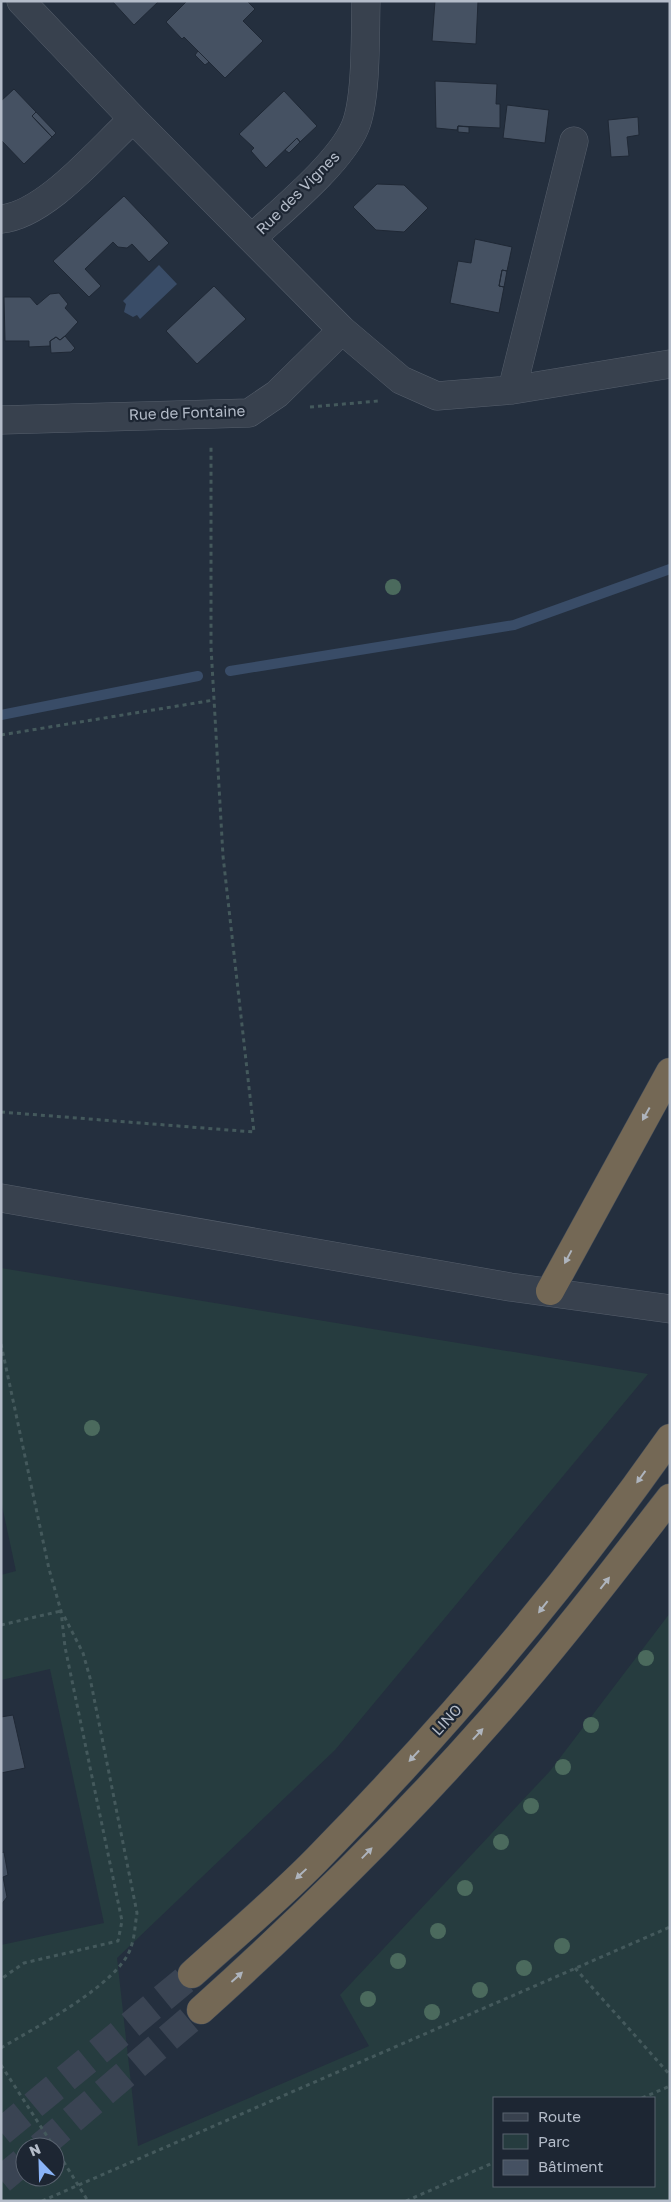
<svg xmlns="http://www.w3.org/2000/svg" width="671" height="2202" viewBox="0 0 671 2202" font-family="'Golos Text',sans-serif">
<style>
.green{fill:#263c3f;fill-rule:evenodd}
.water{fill:#394c67}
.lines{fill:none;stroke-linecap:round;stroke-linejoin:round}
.stream{stroke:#394c67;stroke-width:10}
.building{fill:#455162;stroke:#1f2835}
.highway-tunnel{stroke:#3a4453;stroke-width:28;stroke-dasharray:28 14;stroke-linecap:butt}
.minor-casing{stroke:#565f6c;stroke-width:29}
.highway-casing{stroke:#434c59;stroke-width:29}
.path{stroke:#44595c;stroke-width:3;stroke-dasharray:4 4;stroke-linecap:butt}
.minor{stroke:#38414e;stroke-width:28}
.highway{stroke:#746855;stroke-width:28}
.tree{fill:#4b6a5d}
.oneway{fill:#aeb4bd}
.labels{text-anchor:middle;stroke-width:4.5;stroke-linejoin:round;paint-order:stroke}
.street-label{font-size:15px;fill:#b4bcc9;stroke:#1d2633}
</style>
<rect width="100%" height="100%" fill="#242f3e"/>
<path class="green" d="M1,1268L648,1374L335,1750L117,1958L138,2146L369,2046L340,1995L550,1771L670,1613V2201H1V1945L104,1923L50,1669L1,1680V1575L16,1571L1,1501ZM495,2098H655V2186H495ZM25,2147H55V2177H25Z"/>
<path class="water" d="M159,265L177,284L140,319L137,315L133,317L124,312L126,304L123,301Z"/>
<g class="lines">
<path class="stream" d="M230,671L514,625L670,569
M1,715L198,676"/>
</g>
<path class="building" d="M112,1H159L134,25Z
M187,1H247L255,9L243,21L263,41L225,78L184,37L182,39L166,22Z
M435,1H478L476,44L432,41Z
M198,51L209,62L205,65L195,55Z
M435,81L497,84L496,104H500V128L458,126L457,130L436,128Z
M14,89L36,112L32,116L52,137L24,164L1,140V101Z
M284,91L317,126L300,142L297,138L266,168L251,151L254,148L239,134Z
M507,105L549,110L545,143L503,138Z
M36,112L56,133L52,137L32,116Z
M638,117L639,135L627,137L629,156L611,157L608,120Z
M458,126L469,127V133L458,132Z
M297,138L300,142L289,153L285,150Z
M377,184L404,185L428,208L404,232L376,230L353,207Z
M124,196L169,243L149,262L132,244L127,248L118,247L113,242L85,269L101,286L89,297L53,261Z
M475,239L512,247L507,271L502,270L499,286L504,287L499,313L450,303L458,261L471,263Z
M502,270L507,271L504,287L499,286Z
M214,286L246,319L197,364L166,331Z
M59,293L68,304L65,308L78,322L65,336L60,340L56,337L50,341V346L29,347V341H5L4,297H30L37,305L50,294Z
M65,336L75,348L71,352L51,353L50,341L56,337L60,340Z
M13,1715L25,1768L1,1773V1717Z
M4,1852L8,1875L3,1877L7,1897L1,1905V1853Z"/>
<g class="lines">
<path class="highway-tunnel" d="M1,2132L192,1974
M40,2147L201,2010
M1,2180L25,2160"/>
<g class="minor-casing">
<path id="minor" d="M21,1L133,119L342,330L401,380L437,396L512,390L670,364
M1,219C46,215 100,149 133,119
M252,238C282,210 340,163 355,127C367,99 365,33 366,1
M512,390L574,141
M1,420L249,413L277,394L342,330
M1,1198L510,1287L670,1309"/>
</g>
<g class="highway-casing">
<path id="highway" d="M550,1291L670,1072
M192,1974C236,1934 282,1896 323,1853C449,1724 566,1586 670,1438
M201,2010C302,1919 399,1824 489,1722C553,1650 611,1574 670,1498"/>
</g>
<path class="path" d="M310,407L378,401
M1,735L214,700
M1,1112L254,1132L223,856L211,647V444
M1,1344L49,1569L61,1611L65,1647L122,1921L118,1941L24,1963L1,1979
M1,1625L61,1611
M575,1968L670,2075
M1,2048C34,2028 120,1984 131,1947C135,1936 135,1924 137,1913L90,1678L83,1653L63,1614
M1,2065L54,2147
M642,2098L670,2086
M55,2148L88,2201
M42,2201L670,1927
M406,2201L495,2162"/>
<use href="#minor" class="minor"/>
<use href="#highway" class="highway"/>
</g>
<g class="tree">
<circle cx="393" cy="587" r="8"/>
<circle cx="92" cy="1428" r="8"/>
<circle cx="646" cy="1658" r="8"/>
<circle cx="591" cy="1725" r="8"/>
<circle cx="563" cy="1767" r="8"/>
<circle cx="531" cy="1806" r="8"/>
<circle cx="501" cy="1842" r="8"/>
<circle cx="465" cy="1888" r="8"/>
<circle cx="438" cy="1931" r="8"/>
<circle cx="562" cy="1946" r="8"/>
<circle cx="398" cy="1961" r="8"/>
<circle cx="524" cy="1968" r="8"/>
<circle cx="480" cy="1990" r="8"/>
<circle cx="368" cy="1999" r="8"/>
<circle cx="432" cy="2012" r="8"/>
</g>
<defs><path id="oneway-solid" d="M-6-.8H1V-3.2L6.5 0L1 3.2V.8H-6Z" transform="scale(1.25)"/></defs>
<g class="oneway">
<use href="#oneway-solid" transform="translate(646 1114) rotate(119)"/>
<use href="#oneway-solid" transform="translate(568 1257) rotate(118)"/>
<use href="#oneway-solid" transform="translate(641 1477) rotate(126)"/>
<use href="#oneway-solid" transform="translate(605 1583) rotate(-52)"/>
<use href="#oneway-solid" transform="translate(543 1607) rotate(128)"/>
<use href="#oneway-solid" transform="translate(478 1734) rotate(-47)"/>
<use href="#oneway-solid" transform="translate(414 1756) rotate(133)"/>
<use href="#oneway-solid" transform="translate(367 1853) rotate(-46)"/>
<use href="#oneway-solid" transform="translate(301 1874) rotate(137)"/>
<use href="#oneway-solid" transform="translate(237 1977) rotate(-42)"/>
</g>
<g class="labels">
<g class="street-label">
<text transform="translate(298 193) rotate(-45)" y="5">Rue des Vignes</text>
<text transform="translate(187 413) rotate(-2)" y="5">Rue de Fontaine</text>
<text transform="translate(447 1720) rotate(-47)" y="5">LINO</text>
</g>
</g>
<rect width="671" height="2202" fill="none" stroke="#b4bcc9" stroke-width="5"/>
<rect x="493" y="2097" width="162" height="90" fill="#1d2633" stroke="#59626f"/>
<rect x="503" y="2113" width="25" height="8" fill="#38414e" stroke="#59626f"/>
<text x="538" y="2122" font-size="15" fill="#b4bcc9">Route</text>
<rect x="503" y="2134" width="25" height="15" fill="#263c3f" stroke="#59626f"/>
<text x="538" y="2147" font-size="15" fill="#b4bcc9">Parc</text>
<rect x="503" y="2160" width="25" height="15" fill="#455162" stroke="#59626f"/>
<text x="538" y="2172" font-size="15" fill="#b4bcc9">Bâtiment</text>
<g transform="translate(40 2162) rotate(337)"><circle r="24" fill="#1d2633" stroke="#59626f"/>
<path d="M0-4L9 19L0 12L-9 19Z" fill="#8ab4f8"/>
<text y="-8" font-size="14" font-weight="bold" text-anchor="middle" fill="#b4bcc9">N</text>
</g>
</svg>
